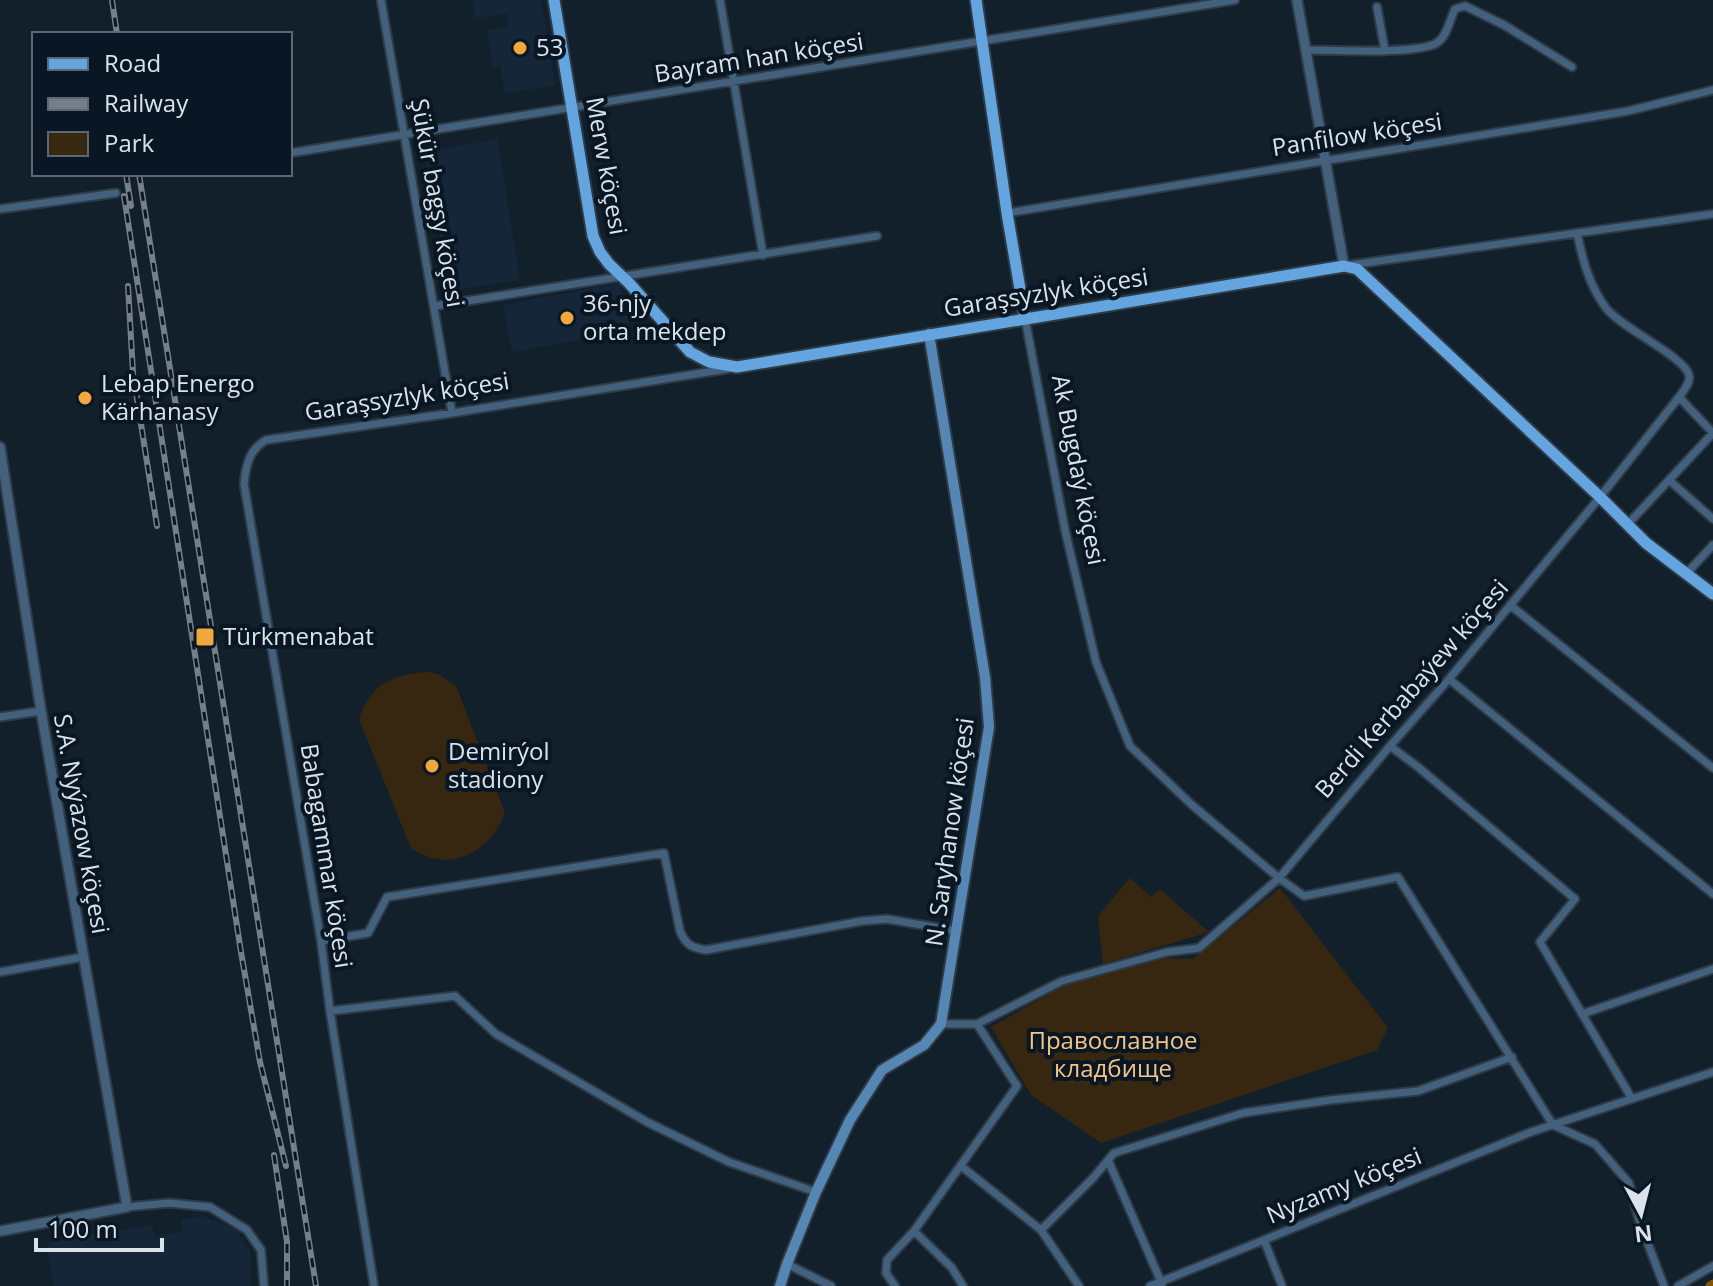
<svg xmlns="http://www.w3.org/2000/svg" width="1713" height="1286" viewBox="0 0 1713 1286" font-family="'Open Sans',sans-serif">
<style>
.built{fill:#142638}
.green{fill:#382710}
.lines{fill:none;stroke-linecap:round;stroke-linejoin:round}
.canal{stroke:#835403;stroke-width:9}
.minor-casing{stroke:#2e3b47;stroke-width:11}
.tertiary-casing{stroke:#2e3b47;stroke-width:13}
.secondary-casing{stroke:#2e3b47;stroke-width:14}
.primary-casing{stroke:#2e3b47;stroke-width:15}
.minor{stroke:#43617d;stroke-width:7}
.tertiary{stroke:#43617d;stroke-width:9}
.secondary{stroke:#5687b4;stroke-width:10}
.primary{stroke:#64a4df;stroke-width:11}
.rail-casing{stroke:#747f8a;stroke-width:6}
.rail{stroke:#091623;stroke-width:3;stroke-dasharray:9;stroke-linecap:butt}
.poi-dot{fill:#efa73e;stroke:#091623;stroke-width:3}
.labels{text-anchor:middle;stroke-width:8;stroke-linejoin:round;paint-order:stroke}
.poi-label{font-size:24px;fill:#dae3ec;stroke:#091623;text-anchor:start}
.street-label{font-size:24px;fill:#dae3ec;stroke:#091623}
.park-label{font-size:24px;fill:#f5c487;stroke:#091623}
</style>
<rect width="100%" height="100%" fill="#12202c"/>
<path class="built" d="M472,0H541L555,85L505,94L500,66L493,67L487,30L509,26L507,14L475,18Z
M497,139L520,280L448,291L425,152Z
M620,283L631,331L512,352L503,305Z
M203,1216L235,1228L250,1251V1286H53L47,1243L152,1225L155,1236L183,1231L181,1220Z"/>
<path class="green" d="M428,672L438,674L456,686L505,813C489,854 449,874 411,848L359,719C370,684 393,674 428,672Z
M1130,878L1151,897L1160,889L1209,932L1103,964L1098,916Z
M1280,888L1388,1028L1377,1050L1101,1143L1031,1095L991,1027L1067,984L1166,958L1193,959Z"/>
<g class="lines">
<path class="canal" d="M1710,1286L1713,1284"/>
<g class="minor-casing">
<path id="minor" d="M381,0L452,413
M720,0L763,255
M1377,7L1385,51
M1306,50C1330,50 1423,55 1438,42C1447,36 1450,19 1455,9L1465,6L1504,25L1572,67
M290,153L1235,0
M0,209L116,193
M1007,213L1628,111L1713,90
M1350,265L1713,214
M435,306L877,236
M1025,318L1065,530L1096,662L1130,746L1192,805L1279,878L1304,896L1398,877L1553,1125L1595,1144L1629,1183L1640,1223L1664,1286
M1679,397L1713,433
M1669,480L1713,519
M1627,525L1713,433
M1686,574L1713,545
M1510,605L1713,768
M1449,679L1713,894
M0,717L41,711
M1390,746L1418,767L1575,899L1540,942L1632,1099
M321,941L368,933L387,897L664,853L680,931C686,945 692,948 706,950L862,921L887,919L957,931
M0,972L83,957
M330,1011L455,996L496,1034L647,1122L729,1162L816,1192
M1582,1014L1713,969
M941,1024H977L1062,981L1167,952L1199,948L1279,878L1390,746L1449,679L1600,497L1679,397C1683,391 1691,383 1689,375C1685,357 1620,327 1606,308C1589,285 1583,261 1577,233
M1108,1160L1162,1284
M961,1166L1041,1230L1079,1286
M127,1207L169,1203L210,1207L247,1230L261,1250L264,1286
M1041,1230L1093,1178L1114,1153L1243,1113L1330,1100L1418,1091L1512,1057
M1264,1240L1282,1286
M787,1264L831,1286
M374,1286L330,1011L321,941L244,484C246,465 249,450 266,440L452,413L727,369
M895,1286L886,1273L887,1260L914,1231
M963,1286L952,1268L914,1231L1017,1086L977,1024
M1150,1286L1531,1132L1713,1072
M1678,1286L1713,1266"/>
</g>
<g class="tertiary-casing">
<path id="tertiary" d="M1297,0L1344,266
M0,447L41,711L127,1207L0,1231"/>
</g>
<g class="secondary-casing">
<path id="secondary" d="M780,1286L787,1264L816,1192L850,1120L882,1070L924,1045L941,1024L989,727L985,677L929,334"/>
</g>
<g class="primary-casing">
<path id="primary" d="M554,0L593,236L600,252L609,264L629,283L690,352L709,362L737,367L1344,266L1357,269L1600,497L1646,543L1713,594
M976,0L1007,213L1025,318"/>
</g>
<use href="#minor" class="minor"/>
<use href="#tertiary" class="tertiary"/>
<use href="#secondary" class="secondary"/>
<use href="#primary" class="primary"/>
<g class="rail-casing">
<path id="rail" d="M112,0L117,34
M126,174L131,206
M139,174L316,1286
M124,196L241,952L260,1062L286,1166
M128,286L133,373L157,526
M274,1155L287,1242V1286"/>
</g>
<use href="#rail" class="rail"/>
</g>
<g class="poi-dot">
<circle cx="520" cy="48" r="8"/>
<circle cx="567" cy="318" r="8"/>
<circle cx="85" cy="398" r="8"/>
<rect x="195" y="627" width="20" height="20" rx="4"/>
<circle cx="432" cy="766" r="8"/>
</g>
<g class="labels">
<g class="poi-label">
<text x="536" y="56">53</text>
<text x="583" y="312">36-njy<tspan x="583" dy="28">orta mekdep</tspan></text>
<text x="101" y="392">Lebap Energo<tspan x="101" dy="28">Kärhanasy</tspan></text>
<text x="223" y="645">Türkmenabat</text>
<text x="448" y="760">Demirýol<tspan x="448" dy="28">stadiony</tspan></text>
</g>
<g class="street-label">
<text transform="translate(759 58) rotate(-9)" y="8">Bayram han köçesi</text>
<text transform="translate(1357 135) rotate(-9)" y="8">Panfilow köçesi</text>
<text transform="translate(606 166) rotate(80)" y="8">Merw köçesi</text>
<text transform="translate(437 203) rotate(80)" y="8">Şükür bagşy köçesi</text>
<text transform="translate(1046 293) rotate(-9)" y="8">Garaşsyzlyk köçesi</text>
<text transform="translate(407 397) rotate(-9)" y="8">Garaşsyzlyk köçesi</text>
<text transform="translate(1078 470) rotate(79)" y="8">Ak Bugdaý köçesi</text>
<text transform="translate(1412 689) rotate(-49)" y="8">Berdi Kerbabaýew köçesi</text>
<text transform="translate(81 824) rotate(80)" y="8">S.A. Nyýazow köçesi</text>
<text transform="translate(950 832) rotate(-82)" y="8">N. Saryhanow köçesi</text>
<text transform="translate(326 856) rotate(81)" y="8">Babagammar köçesi</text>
<text transform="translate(1344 1186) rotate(-22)" y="8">Nyzamy köçesi</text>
</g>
<g class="park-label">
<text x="1113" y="1049">Православное<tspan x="1113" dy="28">кладбище</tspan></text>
</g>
</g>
<rect x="32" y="32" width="260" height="144" fill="#091623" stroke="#5d6873" stroke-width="2"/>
<rect x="48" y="58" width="40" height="12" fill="#64a4df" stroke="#5d6873" stroke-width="2"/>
<text x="104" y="72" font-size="24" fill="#dae3ec">Road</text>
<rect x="48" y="98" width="40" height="12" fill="#747f8a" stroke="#5d6873" stroke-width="2"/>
<text x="104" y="112" font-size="24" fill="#dae3ec">Railway</text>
<rect x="48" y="132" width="40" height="24" fill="#382710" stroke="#5d6873" stroke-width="2"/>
<text x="104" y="152" font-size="24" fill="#dae3ec">Park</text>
<g transform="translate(1641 1214) rotate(173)" stroke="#091623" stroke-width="6" paint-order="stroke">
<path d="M0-6L14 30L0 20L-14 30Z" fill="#dae3ec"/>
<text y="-12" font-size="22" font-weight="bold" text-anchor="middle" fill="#dae3ec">N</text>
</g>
<path d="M36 1238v12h126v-12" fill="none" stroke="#dae3ec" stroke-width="4"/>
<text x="48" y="1238" font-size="24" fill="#dae3ec" stroke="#091623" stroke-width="6" paint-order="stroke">100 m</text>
</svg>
